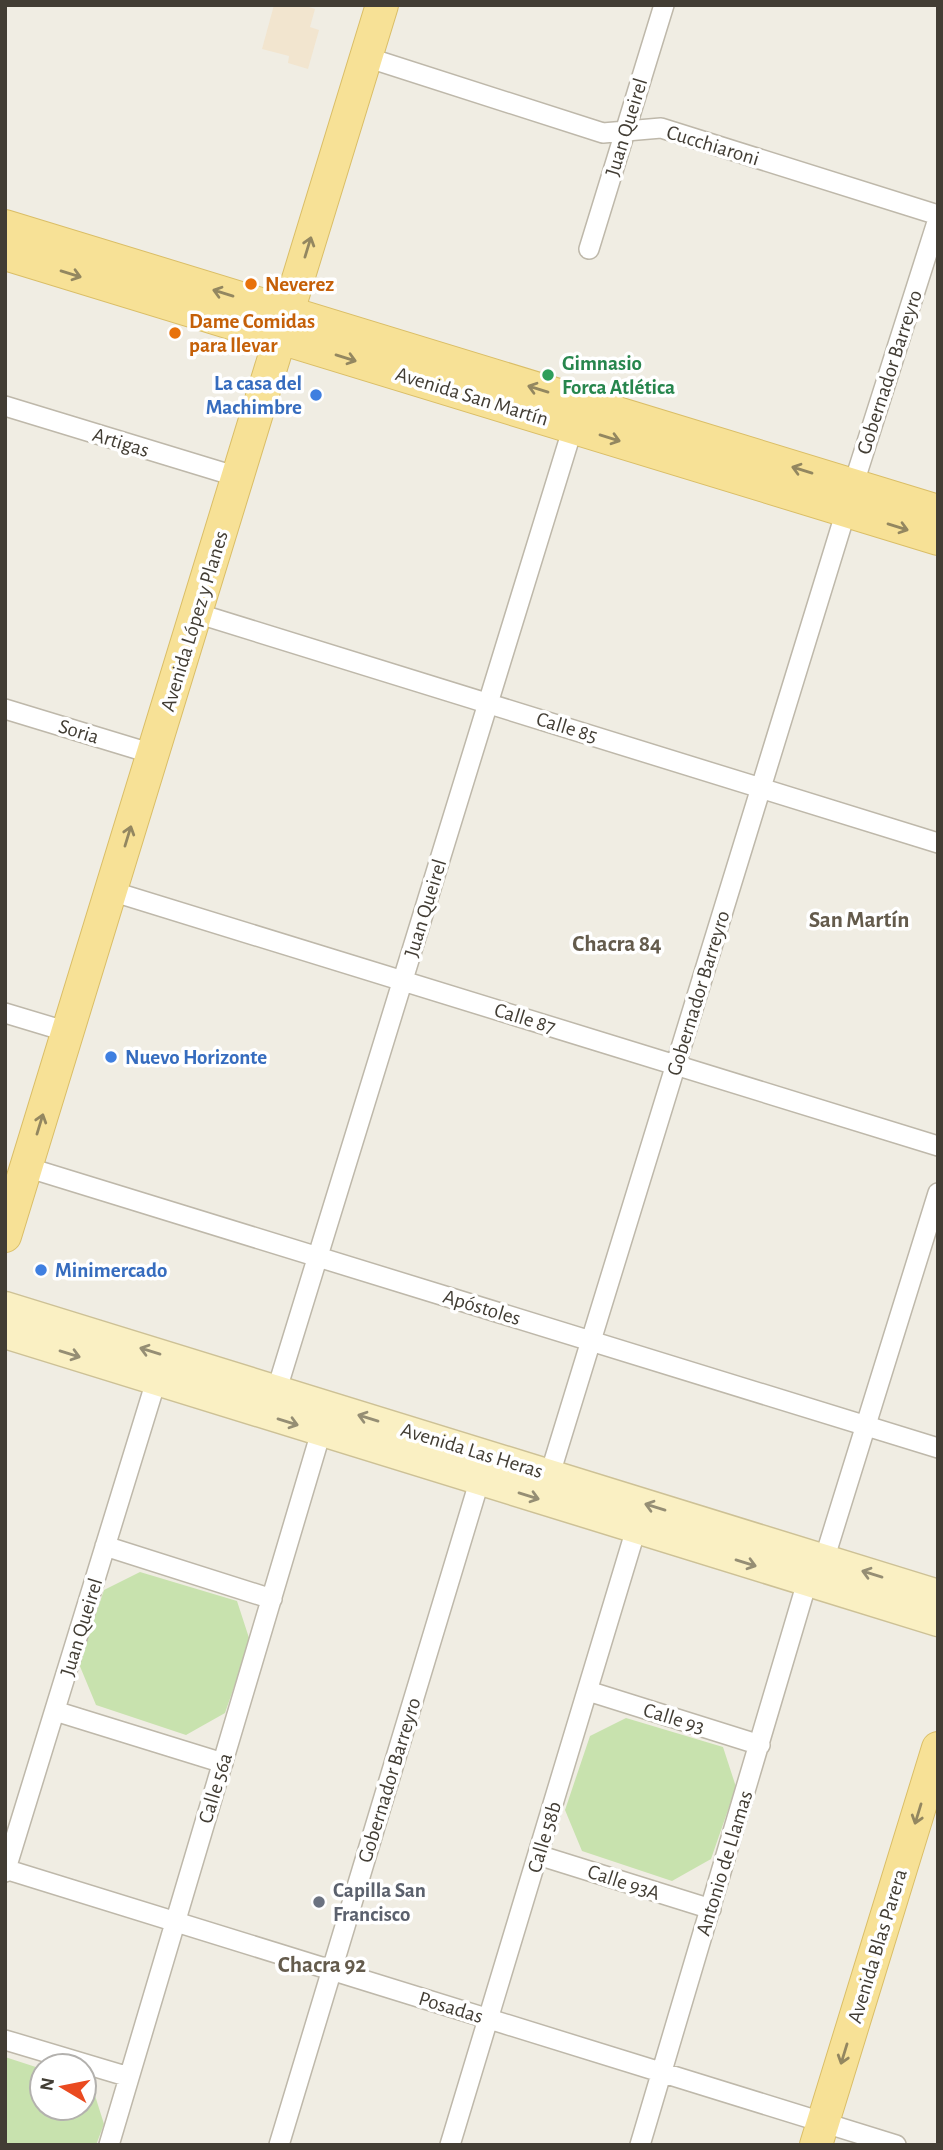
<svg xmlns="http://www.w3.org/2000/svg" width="943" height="2150" viewBox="0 0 943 2150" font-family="'Alegreya Sans',sans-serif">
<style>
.commercial{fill:#f2e5cf}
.green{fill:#c8e2ae}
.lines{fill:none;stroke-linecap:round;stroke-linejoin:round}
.street-casing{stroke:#beb8aa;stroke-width:22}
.secondary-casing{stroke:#cdc196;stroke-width:31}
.primary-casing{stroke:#dabe67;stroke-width:34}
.street{stroke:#fff;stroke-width:19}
.secondary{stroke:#faf0c3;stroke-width:28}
.primary{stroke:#f7e196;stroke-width:32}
.oneway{stroke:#938760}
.oneway2{stroke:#958e74}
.food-dot{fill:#e8710a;stroke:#fff;stroke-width:2.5}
.leisure-dot{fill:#2e9e5b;stroke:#fff;stroke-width:2.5}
.shop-dot{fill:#3f7fe0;stroke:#fff;stroke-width:2.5}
.worship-dot{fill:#6b7280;stroke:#fff;stroke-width:2.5}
.labels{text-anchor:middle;stroke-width:7;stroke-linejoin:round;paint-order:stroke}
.street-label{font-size:21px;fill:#423d34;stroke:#fff}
.food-label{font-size:21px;font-weight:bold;fill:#c56008;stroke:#fff;text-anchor:start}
.leisure-label{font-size:21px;font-weight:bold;fill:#27864d;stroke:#fff;text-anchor:start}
.shop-label{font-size:21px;font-weight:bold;fill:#366cbe;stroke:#fff;text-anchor:start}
.worship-label{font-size:21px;font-weight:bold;fill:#5b616d;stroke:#fff;text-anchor:start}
.neighbourhood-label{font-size:23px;font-weight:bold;fill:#645b4c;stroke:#fff}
</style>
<rect width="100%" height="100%" fill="#f0ede3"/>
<path class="commercial" d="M274,5H303L315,9L310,27L319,30L308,69L288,63L289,56L262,49Z"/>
<path class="green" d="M140,1572L237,1601L250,1641L225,1713L186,1735L96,1705L79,1664L104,1590Z
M626,1718L723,1747L736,1787L711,1859L672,1881L582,1851L565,1810L590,1736Z
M5,2057L42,2069V2108H84V2081L91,2083L104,2124L96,2145H5Z"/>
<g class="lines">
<g class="street-casing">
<path id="street" d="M366,57L603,133L661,128L938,215
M589,249L664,5
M5,406L238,477
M853,486L938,219
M196,613L938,843
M5,709L153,754
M111,891L938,1146
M5,1013L68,1032
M26,1167L938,1448
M277,1389L573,427
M550,1474L846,511
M105,1546L272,1599
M824,1560L938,1193
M588,1691L760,1745
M55,1711L223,1763
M538,1855L711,1909
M5,1869L896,2145
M5,1872L156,1381
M5,2040L129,2077
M109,2145L321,1432
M279,2145L483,1469
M450,2145L636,1529
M640,2145L807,1582"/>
</g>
<g class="secondary-casing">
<path id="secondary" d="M5,1306L938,1594
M5,1334L938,1622"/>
</g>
<g class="primary-casing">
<path id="primary" d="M5,226L938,511
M5,254L938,539
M5,1236L382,5
M816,2145L938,1748"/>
</g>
<use href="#street" class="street"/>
<use href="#secondary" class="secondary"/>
<use href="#primary" class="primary"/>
</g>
<defs><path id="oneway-shaft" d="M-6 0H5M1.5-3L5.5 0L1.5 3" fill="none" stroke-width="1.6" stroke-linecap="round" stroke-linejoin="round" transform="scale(1.75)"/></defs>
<g class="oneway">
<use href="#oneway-shaft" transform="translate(308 247) rotate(-73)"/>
<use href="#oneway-shaft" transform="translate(71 274) rotate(17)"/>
<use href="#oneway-shaft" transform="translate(223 293) rotate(-163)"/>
<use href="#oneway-shaft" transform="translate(346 358) rotate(17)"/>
<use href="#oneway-shaft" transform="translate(538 389) rotate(-163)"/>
<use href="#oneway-shaft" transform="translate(610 438) rotate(17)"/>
<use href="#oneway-shaft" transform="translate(802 470) rotate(-163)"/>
<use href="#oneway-shaft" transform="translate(898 527) rotate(17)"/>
<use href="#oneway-shaft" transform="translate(128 836) rotate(-73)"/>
<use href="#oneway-shaft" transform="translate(40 1124) rotate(-73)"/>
<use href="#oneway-shaft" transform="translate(918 1814) rotate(107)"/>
<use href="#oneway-shaft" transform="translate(844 2054) rotate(107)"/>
</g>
<g class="oneway2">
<use href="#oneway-shaft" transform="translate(150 1351) rotate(-163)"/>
<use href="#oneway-shaft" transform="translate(70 1354) rotate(17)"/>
<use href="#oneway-shaft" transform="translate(368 1418) rotate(-163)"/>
<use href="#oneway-shaft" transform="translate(288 1422) rotate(17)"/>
<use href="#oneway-shaft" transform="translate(529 1496) rotate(17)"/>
<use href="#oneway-shaft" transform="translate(655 1507) rotate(-163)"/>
<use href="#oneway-shaft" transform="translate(746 1563) rotate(17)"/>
<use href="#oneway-shaft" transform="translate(872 1574) rotate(-163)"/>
</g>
<g class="food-dot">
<circle cx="251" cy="284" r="7"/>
<circle cx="175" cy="333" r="7"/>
</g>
<circle class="leisure-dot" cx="548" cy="375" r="7"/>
<g class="shop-dot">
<circle cx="316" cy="395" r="7"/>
<circle cx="111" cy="1057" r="7"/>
<circle cx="41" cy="1270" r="7"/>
</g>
<circle class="worship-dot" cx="319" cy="1902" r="7"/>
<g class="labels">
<g class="street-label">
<text transform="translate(626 127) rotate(-73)" y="7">Juan Queirel</text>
<text transform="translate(713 145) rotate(17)" y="7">Cucchiaroni</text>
<text transform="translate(889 372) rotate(-72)" y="7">Gobernador Barreyro</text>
<text transform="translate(472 396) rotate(17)" y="7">Avenida San Martín</text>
<text transform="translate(121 442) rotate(17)" y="7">Artigas</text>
<text transform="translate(194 621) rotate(-73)" y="7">Avenida López y Planes</text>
<text transform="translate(567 727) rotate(17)" y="7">Calle 85</text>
<text transform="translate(79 731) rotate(17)" y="7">Soria</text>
<text transform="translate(425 908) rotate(-73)" y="7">Juan Queirel</text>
<text transform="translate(698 993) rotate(-73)" y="7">Gobernador Barreyro</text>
<text transform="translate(525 1018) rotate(17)" y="7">Calle 87</text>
<text transform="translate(482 1307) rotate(17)" y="7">Apóstoles</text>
<text transform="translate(472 1450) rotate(17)" y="7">Avenida Las Heras</text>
<text transform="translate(81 1627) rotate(-73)" y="7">Juan Queirel</text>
<text transform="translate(674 1718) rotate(17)" y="7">Calle 93</text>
<text transform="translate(389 1780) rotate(-73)" y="7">Gobernador Barreyro</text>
<text transform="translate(215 1788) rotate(-73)" y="7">Calle 56a</text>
<text transform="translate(544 1837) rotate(-73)" y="7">Calle 58b</text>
<text transform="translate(724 1863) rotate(-73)" y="7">Antonio de Llamas</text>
<text transform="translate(624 1882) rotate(18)" y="7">Calle 93A</text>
<text transform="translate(877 1946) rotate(-73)" y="7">Avenida Blas Parera</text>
<text transform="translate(451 2007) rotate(17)" y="7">Posadas</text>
</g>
<g class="food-label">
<text x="265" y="291">Neverez</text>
<text x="189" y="328">Dame Comidas<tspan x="189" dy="24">para llevar</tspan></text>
</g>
<g class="leisure-label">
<text x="562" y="370">Gimnasio<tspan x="562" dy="24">Forca Atlética</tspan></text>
</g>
<g class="shop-label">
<text x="302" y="390" text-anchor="end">La casa del<tspan x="302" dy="24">Machimbre</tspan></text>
<text x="125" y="1064">Nuevo Horizonte</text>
<text x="55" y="1277">Minimercado</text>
</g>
<g class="worship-label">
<text x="333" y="1897">Capilla San<tspan x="333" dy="24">Francisco</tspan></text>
</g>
<g class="neighbourhood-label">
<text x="859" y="927">San Martín</text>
<text x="617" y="951">Chacra 84</text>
<text x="322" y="1972">Chacra 92</text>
</g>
</g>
<rect width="943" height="2150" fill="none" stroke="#423d34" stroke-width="14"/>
<g transform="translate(63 2087) rotate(280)"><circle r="33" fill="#ffffff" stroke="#b3b1ae" stroke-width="2"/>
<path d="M0-5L12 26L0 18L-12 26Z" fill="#ea4a20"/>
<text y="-10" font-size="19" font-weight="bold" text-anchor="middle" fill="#423d34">N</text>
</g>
</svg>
